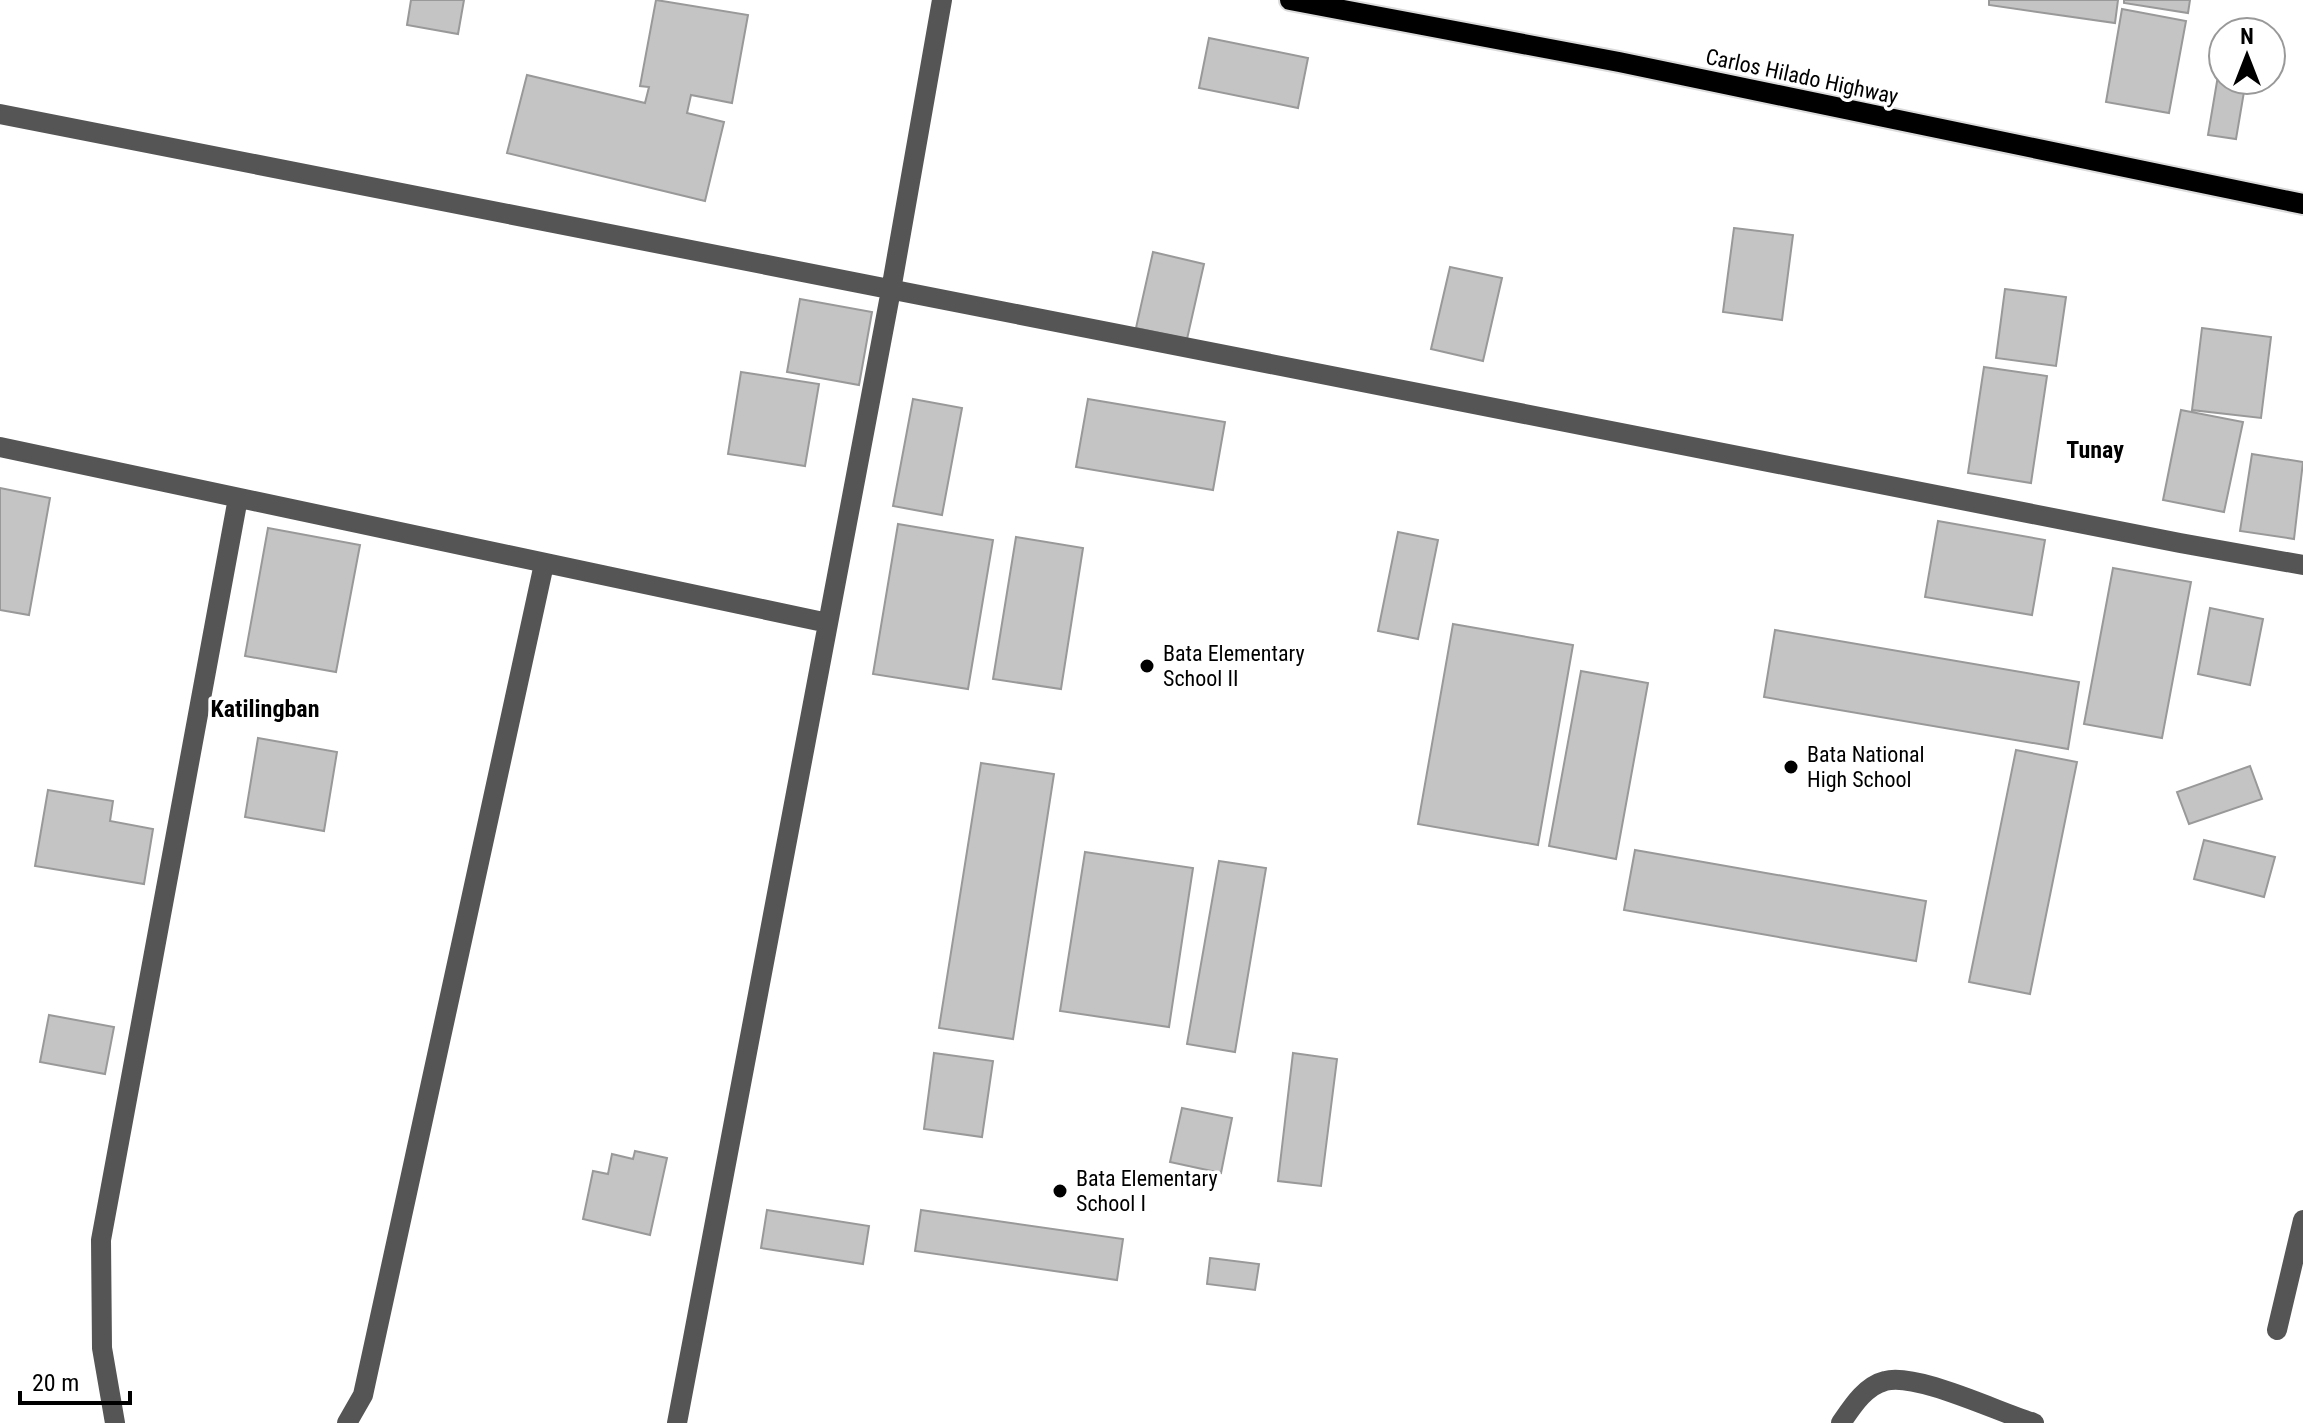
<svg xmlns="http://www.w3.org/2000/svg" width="2303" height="1423" viewBox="0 0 2303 1423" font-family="'Roboto Condensed',sans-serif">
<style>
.building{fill:#c4c4c4;stroke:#999;stroke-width:2}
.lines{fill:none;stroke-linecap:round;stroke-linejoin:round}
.major-casing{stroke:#dbdbdb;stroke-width:24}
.minor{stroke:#555;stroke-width:20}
.major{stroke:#000;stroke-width:20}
.poi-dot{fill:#000;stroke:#fff;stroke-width:3}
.labels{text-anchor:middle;stroke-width:7;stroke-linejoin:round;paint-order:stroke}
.street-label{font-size:22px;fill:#000;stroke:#fff}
.poi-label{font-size:22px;fill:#000;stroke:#fff;text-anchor:start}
.neighbourhood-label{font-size:24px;font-weight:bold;fill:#000;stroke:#fff}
</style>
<rect width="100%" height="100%" fill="#fff"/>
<path class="building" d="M411,0H464L458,34L407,25Z
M656,0L748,15L732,103L691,95L687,113L724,122L705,201L507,153L527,75L645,103L649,87L640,86Z
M1989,0H2118L2115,23L1989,5Z
M2124,0H2190L2188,13L2124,3Z
M2122,9L2186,21L2169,113L2106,102Z
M1209,38L1308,58L1298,108L1199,88Z
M2223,46V80H2246L2236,139L2208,135Z
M1734,228L1793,235L1782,320L1723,312Z
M1153,252L1204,264L1187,339L1136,328Z
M1450,267L1502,278L1483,361L1431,349Z
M2005,289L2066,297L2056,366L1996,358Z
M800,299L872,312L859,385L787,372Z
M2202,328L2271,337L2261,418L2192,410Z
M1984,367L2047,376L2031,483L1968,473Z
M741,372L819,384L805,466L728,454Z
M913,399L962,408L942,515L893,506Z
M1088,399L1225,422L1213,490L1076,467Z
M2181,410L2243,422L2224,512L2163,500Z
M2252,454L2303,462L2294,539L2240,531Z
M0,488L50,498L29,615L0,610Z
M1938,521L2045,540L2032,615L1925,597Z
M898,524L993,540L968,689L873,674Z
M268,528L360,545L336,672L245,656Z
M1398,532L1438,540L1418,639L1378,631Z
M1016,537L1083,548L1061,689L993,679Z
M2113,568L2191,582L2162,738L2084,724Z
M2210,608L2263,619L2250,685L2198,674Z
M1453,624L1573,645L1538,845L1418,824Z
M1775,630L2079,682L2068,749L1764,697Z
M1581,671L1648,683L1616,859L1549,846Z
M258,738L337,752L324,831L245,817Z
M2016,750L2077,762L2030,994L1969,982Z
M981,763L1054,774L1013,1039L939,1028Z
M2250,766L2262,799L2189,824L2177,792Z
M48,790L113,801L110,821L153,829L144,884L35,866Z
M2204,840L2275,857L2264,897L2194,879Z
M1635,850L1926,901L1916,961L1624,910Z
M1085,852L1193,868L1169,1027L1060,1011Z
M1219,861L1266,868L1235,1052L1187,1044Z
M49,1015L114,1027L105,1074L40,1062Z
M934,1053L993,1061L982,1137L924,1129Z
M1293,1053L1337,1059L1321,1186L1278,1181Z
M1182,1108L1232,1118L1221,1173L1170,1162Z
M635,1151L667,1158L650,1235L583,1219L593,1171L608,1174L612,1154L633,1159Z
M767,1210L869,1226L863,1264L761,1248Z
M921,1210L1123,1239L1117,1280L915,1251Z
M1210,1258L1259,1264L1255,1290L1207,1284Z"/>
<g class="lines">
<g class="major-casing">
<path id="major" d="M1290,0L1619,62L2303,204"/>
</g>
<path class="minor" d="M0,114L2180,543L2303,565
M0,447L828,623
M2277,1330L2303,1220
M115,1423L102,1348L101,1240L238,498
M347,1423L363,1395L544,564
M677,1423L891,290L942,0
M1841,1423C1852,1407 1865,1386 1885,1381C1916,1372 2000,1413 2034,1423"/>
<use href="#major" class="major"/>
</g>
<g class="poi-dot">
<circle cx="1147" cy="666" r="8"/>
<circle cx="1791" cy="767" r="8"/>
<circle cx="1060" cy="1191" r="8"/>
</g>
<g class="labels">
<g class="street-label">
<text transform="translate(1802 76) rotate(12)" y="8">Carlos Hilado Highway</text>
</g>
<g class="poi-label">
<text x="1163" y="661">Bata Elementary<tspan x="1163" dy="25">School II</tspan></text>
<text x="1807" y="762">Bata National<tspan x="1807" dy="25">High School</tspan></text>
<text x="1076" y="1186">Bata Elementary<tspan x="1076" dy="25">School I</tspan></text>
</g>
<g class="neighbourhood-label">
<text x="2095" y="458">Tunay</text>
<text x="265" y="717">Katilingban</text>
</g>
</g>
<g transform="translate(2247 56)"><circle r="38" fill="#ffffff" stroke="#999999" stroke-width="2"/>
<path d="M0-6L14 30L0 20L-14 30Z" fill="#000000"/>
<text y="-12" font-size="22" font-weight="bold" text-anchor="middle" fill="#000000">N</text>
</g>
<path d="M20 1391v12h110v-12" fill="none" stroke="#000000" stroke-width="4"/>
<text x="32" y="1391" font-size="24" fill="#000000" stroke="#ffffff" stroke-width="6" paint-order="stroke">20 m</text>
</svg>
